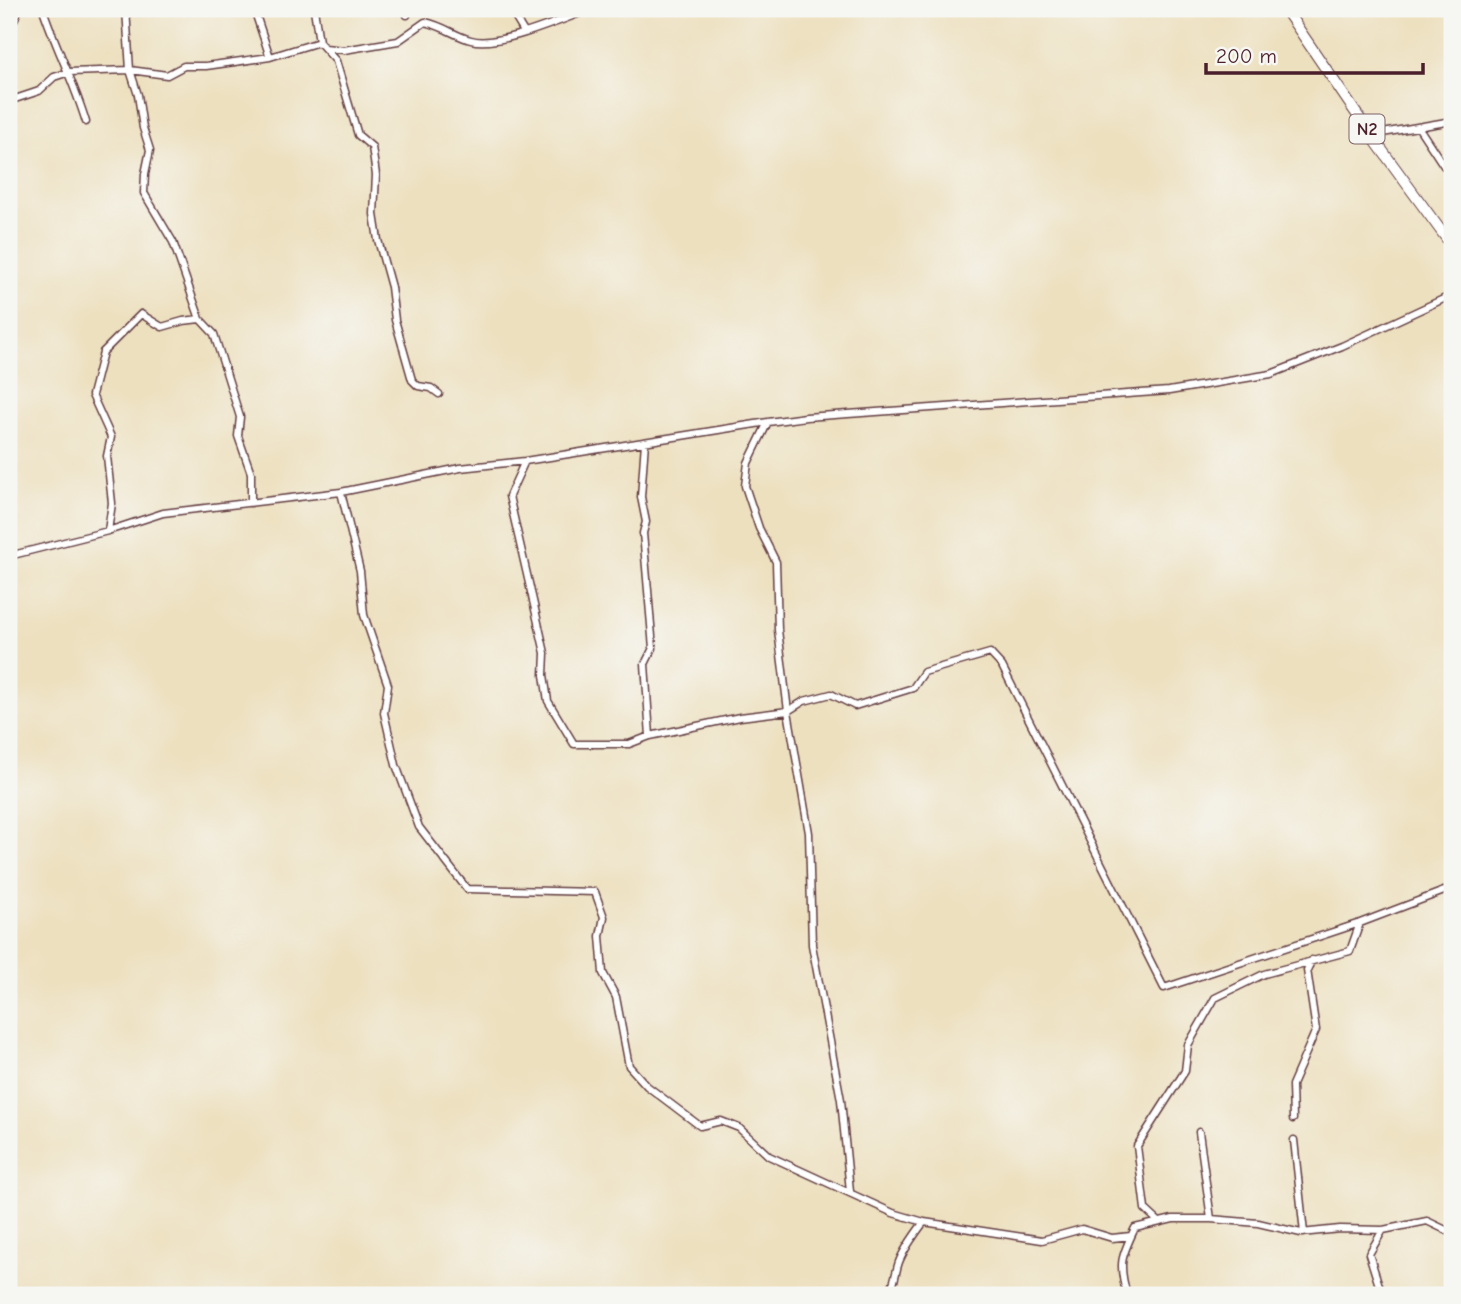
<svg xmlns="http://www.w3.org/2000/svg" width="1461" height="1304" viewBox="0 0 1461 1304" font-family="'Comic Neue',sans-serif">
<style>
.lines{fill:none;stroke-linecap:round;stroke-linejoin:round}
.minor-casing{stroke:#623c41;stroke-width:9}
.trunk-casing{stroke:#623c41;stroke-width:12}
.minor{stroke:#fff;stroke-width:6}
.trunk{stroke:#fff;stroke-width:10}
.labels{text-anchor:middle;stroke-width:7;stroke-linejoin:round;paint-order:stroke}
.shield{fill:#f6f6f2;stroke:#7e6067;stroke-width:2}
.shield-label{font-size:18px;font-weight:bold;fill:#4a1f2b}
</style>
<rect width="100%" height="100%" fill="#f6f6f2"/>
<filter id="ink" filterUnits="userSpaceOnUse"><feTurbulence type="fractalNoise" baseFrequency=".0143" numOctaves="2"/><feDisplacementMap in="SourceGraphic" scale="14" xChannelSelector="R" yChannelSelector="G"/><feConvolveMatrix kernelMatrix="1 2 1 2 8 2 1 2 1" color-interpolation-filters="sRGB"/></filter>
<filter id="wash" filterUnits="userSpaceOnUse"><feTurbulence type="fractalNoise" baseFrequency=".00686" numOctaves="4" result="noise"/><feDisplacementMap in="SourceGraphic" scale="28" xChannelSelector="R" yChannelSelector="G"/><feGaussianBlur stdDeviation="1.57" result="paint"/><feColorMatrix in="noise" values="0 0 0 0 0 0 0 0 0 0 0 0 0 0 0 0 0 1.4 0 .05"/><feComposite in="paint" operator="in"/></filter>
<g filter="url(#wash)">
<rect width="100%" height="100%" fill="#ede0bf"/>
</g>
<g filter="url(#ink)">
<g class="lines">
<g class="minor-casing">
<path id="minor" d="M43,9C56,48 74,82 86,122
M126,9L130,70L138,95L143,128L150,150L145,174L144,193L173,242L200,319L214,334L240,417L238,436L251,473V503
M254,9L270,57
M314,9L319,42L336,61L358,135L372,147L376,175L374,214L378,240L391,287L395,320L412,380L418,386L431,388L439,394
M407,9V15
M510,9L524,32
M9,31L19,9
M325,48L344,50L398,41L425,22C444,26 455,36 471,40C498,48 563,19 591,9
M9,101L39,91L54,77L69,72L130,70L167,75L184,66H206L270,57L319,42
M1419,128L1444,166L1452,169
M1371,135L1452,121
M768,422L748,463L745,486L759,528L776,562L778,630L788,711L809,833L812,945L841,1100L850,1191
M645,442L641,497L646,522L643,533L653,648L645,664L650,736
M525,461L509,496L545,653L544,675L548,701L574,744H629L650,736L740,717L788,711L804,701L831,694L855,706L913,688L924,672L990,653L1002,666L1164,988L1360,923L1452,888
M341,492L360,571L364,615L388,685L384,713L396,765L419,827L467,889L595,892L604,917L600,936L603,973L616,997L629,1066L647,1086L700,1126L721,1121L739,1128L769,1156L893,1213L924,1222L1042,1240L1082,1229L1112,1238L1131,1236
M108,531L112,503L107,456L111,437L92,395L103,352L141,314L162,327L183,321L200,319
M9,556L108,531L163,513L341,492L460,468L525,461L768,422L806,417L1169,391L1271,374L1342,346L1452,295
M1293,1119L1292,1085L1316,1030L1307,970L1312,960
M1199,1132L1211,1219
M1294,1140L1304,1233
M1159,1222L1145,1209L1137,1146L1185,1071L1188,1045L1215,998L1264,974L1350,951L1360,923
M887,1295C895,1286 895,1273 899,1262C905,1247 915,1234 924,1222
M1127,1295C1118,1264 1121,1257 1135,1228L1173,1219H1211L1258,1223L1301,1233L1340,1229L1383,1230L1427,1221L1452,1233
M1382,1295L1369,1254L1383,1230"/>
</g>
<g class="trunk-casing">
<path id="trunk" d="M1285,9L1371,135L1452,246"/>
</g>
<use href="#minor" class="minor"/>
<use href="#trunk" class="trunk"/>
</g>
</g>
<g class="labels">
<rect class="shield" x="1349.5" y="114.5" width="35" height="29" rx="5"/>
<g class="shield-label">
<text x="1367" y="135">N2</text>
</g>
</g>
<rect width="1461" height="1304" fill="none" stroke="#f6f6f2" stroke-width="35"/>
<path d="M1206 63v10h217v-10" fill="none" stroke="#4a1f2b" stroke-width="3.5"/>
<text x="1216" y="63" font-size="21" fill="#4a1f2b" stroke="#f6f6f2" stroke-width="5" paint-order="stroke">200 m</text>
</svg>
